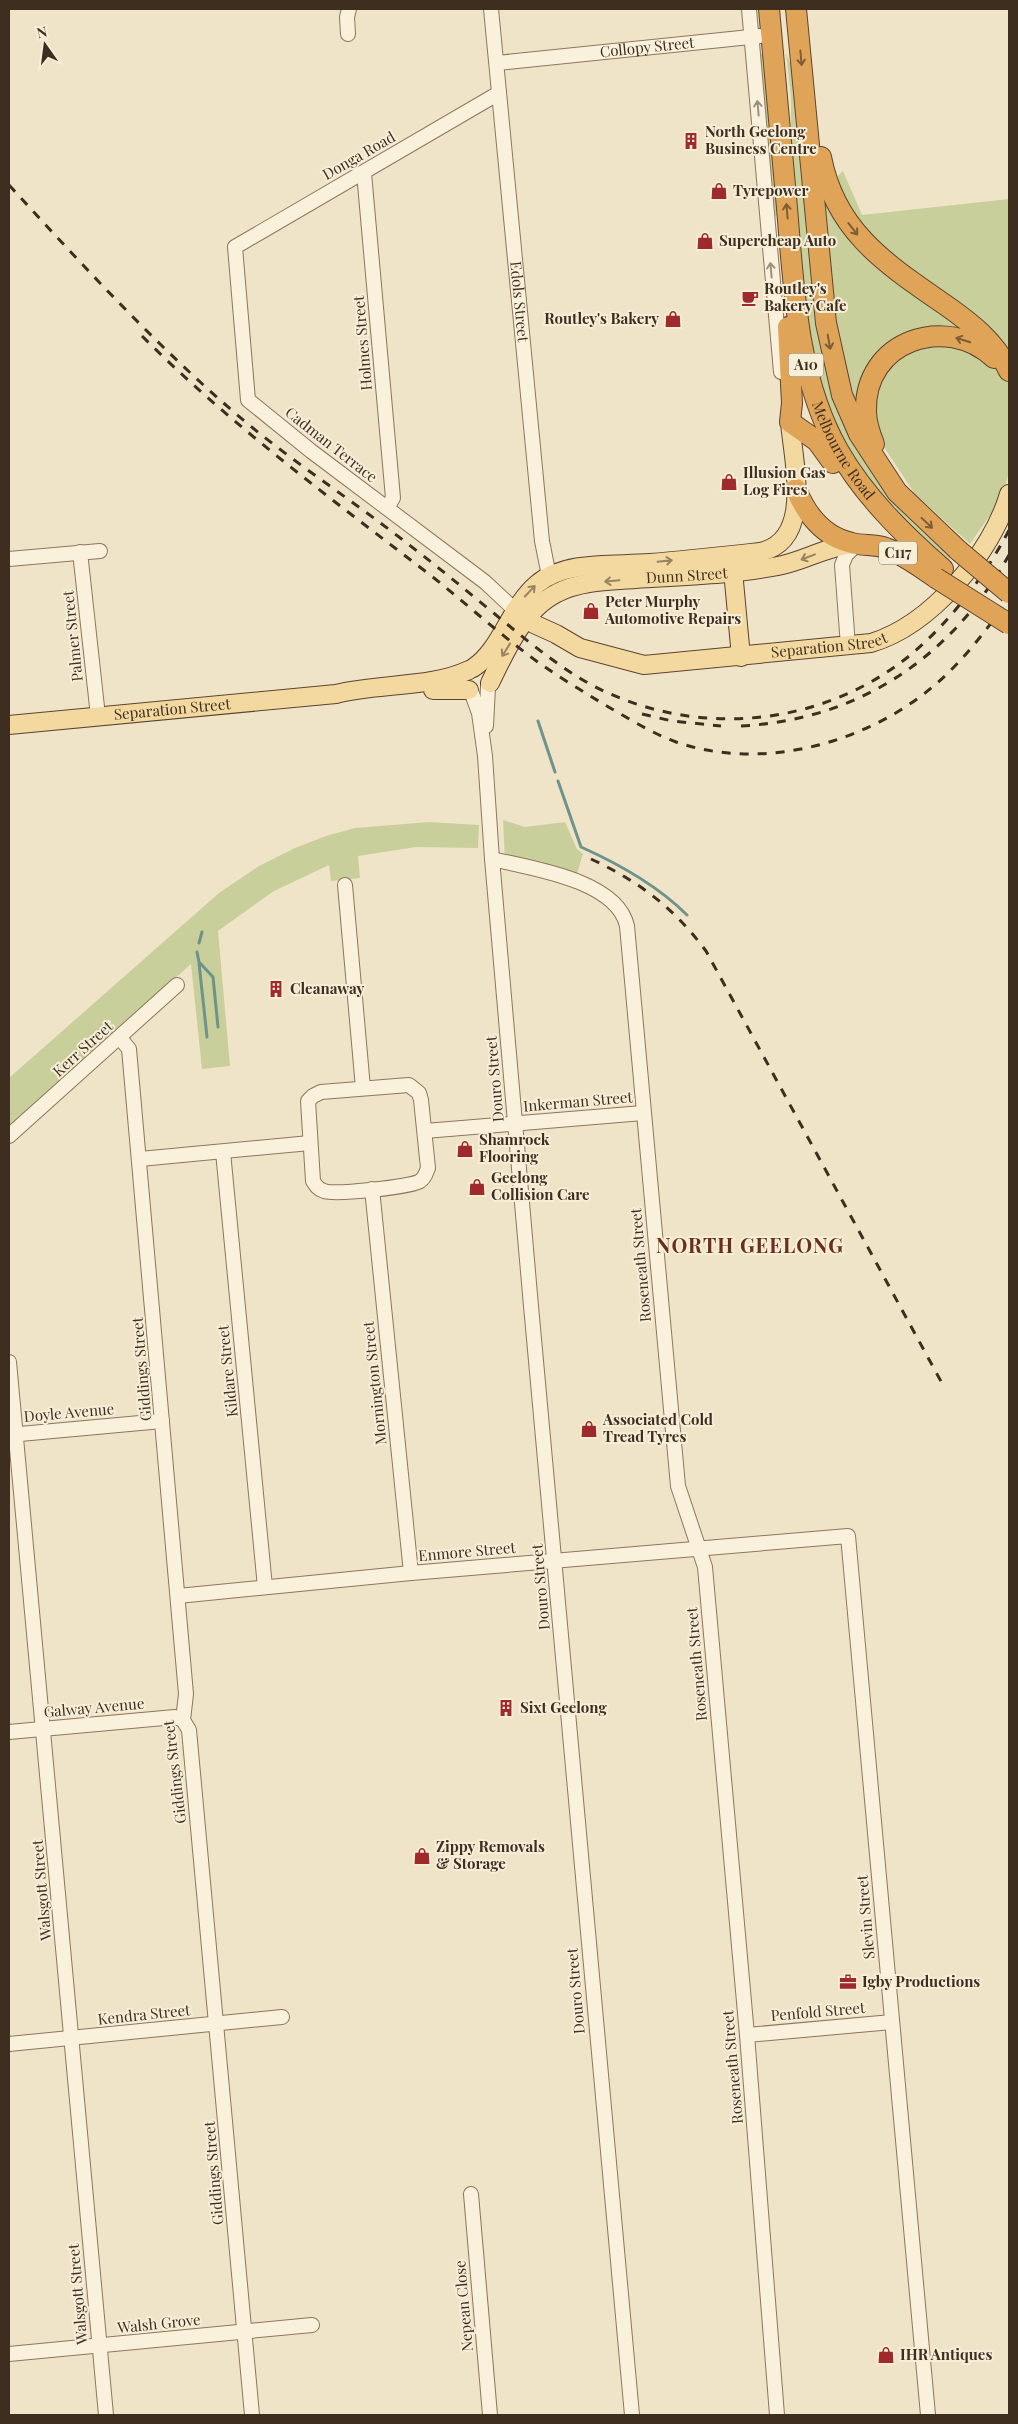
<svg xmlns="http://www.w3.org/2000/svg" width="1018" height="2424" viewBox="0 0 1018 2424" font-family="'Playfair Display',serif">
<style>
.green{fill:#c9cf9b}
.lines{fill:none;stroke-linecap:round;stroke-linejoin:round}
.stream{stroke:#6f938a;stroke-width:3}
.minor-casing{stroke:#8d765c;stroke-width:16}
.major-casing{stroke:#5b4430;stroke-width:20}
.highway-casing{stroke:#5b4430;stroke-width:22}
.minor{stroke:#faf1dc;stroke-width:14}
.major{stroke:#f3d9a0;stroke-width:18}
.highway{stroke:#e0a458;stroke-width:20}
.rail{stroke:#3d2e20;stroke-width:3;stroke-dasharray:9 9;stroke-linecap:butt}
.highway-bridge-casing{stroke:#5b4430;stroke-width:22;stroke-linecap:butt}
.highway-bridge{stroke:#e0a458;stroke-width:20}
.oneway{stroke:#7e5d36}
.oneway2{stroke:#9c907e}
.oneway3{stroke:#988460}
.labels{text-anchor:middle;stroke-width:4;stroke-linejoin:round;paint-order:stroke}
.shield{fill:#f7eed8;stroke:#756857;stroke-width:1}
.shield-label{font-size:14px;font-weight:bold;fill:#3d2e20}
.street-label{font-size:15px;fill:#3d2e20;stroke:#f7eed8}
.poi-label{font-size:15px;font-weight:bold;fill:#3d2e20;stroke:#f7eed8;text-anchor:start}
.district-label{font-size:20px;font-weight:bold;letter-spacing:1px;fill:#6b2e1e;stroke:#f7eed8}
</style>
<rect width="100%" height="100%" fill="#f0e4c8"/>
<path class="green" d="M786,53L791,65L796,94L824,360L837,404L856,448L879,483L907,517L951,558L949,562L906,527L851,458L823,397L808,334L791,159V98Z
M759,54H764L778,216L771,217Z
M843,171L862,215L1009,199V471L1002,498L970,544L915,494L854,402L834,326L823,190Z
M503,820L525,827L565,822L577,849L583,854L575,880L505,862Z
M429,822L479,825L478,848L416,847L358,856L360,878L331,881L329,865L274,891L218,931L230,1066L202,1069L191,964L9,1127V1078L219,893L259,866L295,848L326,836L355,828Z"/>
<g class="lines">
<path class="stream" d="M538,721L555,772
M558,781L581,847C619,864 657,885 687,915
M199,943L202,932
M197,952L199,962L213,977L218,1027
M199,963L207,1037"/>
<g class="minor-casing">
<g id="minor">
<path id="s1" d="M491,9L542,541L549,576"/>
<path d="M749,9L781,372"/>
<path d="M348,34L347,17L349,9"/>
<path id="s2" d="M497,63L760,36"/>
<path d="M499,93L235,247L248,400L311,451L485,582L515,610"/>
<path d="M364,173L393,498L387,508"/>
<path d="M80,552L98,716"/>
<path d="M9,559L100,551"/>
<path d="M848,646L842,565L846,555L857,544"/>
<path d="M471,691L479,713L485,756L492,859L531,1306L632,2415"/>
<path d="M486,726L488,687"/>
<path d="M492,859C530,868 617,880 627,926L678,1486L705,1567L747,2035L777,2415"/>
<path d="M345,885L363,1088"/>
<path d="M120,1038L129,1049L186,1694L183,1720L189,1730L252,2415"/>
<path d="M409,1085L419,1093L421,1100L428,1168C426,1173 425,1178 420,1181C412,1187 335,1195 324,1191C318,1189 316,1186 313,1181L308,1101L313,1096L321,1092Z"/>
<path d="M425,1131L643,1113"/>
<path d="M9,1136L177,985"/>
<path d="M223,1152L265,1587"/>
<path d="M140,1159L310,1143"/>
<path d="M372,1189L411,1573"/>
<path d="M9,1362L106,2415"/>
<path d="M9,1435L162,1421"/>
<path d="M178,1596L411,1573L848,1536L928,2415"/>
<path d="M9,1732L175,1717L183,1720"/>
<path d="M747,2035L892,2022"/>
<path d="M9,2044L282,2017"/>
<path d="M471,2194L490,2415"/>
<path d="M9,2354L312,2325"/>
</g>
</g>
<g class="major-casing">
<g id="major">
<path d="M732,560L741,657"/>
<path id="s3" d="M515,610L534,624L556,634L580,648L644,665L871,643C931,625 992,553 1009,494"/>
<path d="M473,668C501,650 510,607 537,584C566,560 615,566 650,563C687,560 723,556 760,552C814,541 793,461 790,422"/>
<path id="s4" d="M490,683C505,652 524,609 557,593C580,581 609,581 635,579C682,576 731,575 778,566C805,561 827,546 854,544"/>
<path d="M433,690H469"/>
<path id="s5" d="M9,725L336,694C379,683 431,688 469,670"/>
</g>
</g>
<g class="highway-casing">
<g id="highway">
<path id="s6" d="M769,9C775,75 781,142 787,208C794,290 797,377 838,450C864,496 903,534 943,569"/>
<path d="M796,9L826,323L842,395L859,434L897,492L959,551"/>
<path d="M821,157C835,231 886,264 944,304C971,323 995,341 1009,371"/>
<path d="M788,327L792,403L790,422L817,441L833,463"/>
<path d="M874,444C870,434 866,422 866,411C864,341 946,313 994,358"/>
<path d="M796,489C806,514 824,537 852,543C863,546 875,544 886,548C904,555 920,567 936,578"/>
</g>
</g>
<use href="#minor" class="minor"/>
<use href="#major" class="major"/>
<use href="#highway" class="highway"/>
<path class="rail" d="M9,185C85,268 162,352 248,424C294,462 344,495 391,531C427,558 461,586 496,615C525,639 555,664 588,683C685,736 806,730 896,666C941,634 984,579 1009,530
M142,336C233,427 333,500 434,578C470,607 504,638 542,665C562,679 584,692 605,705C628,718 651,733 676,742C763,772 868,743 936,684C964,660 987,629 1009,599
M642,714L672,721L721,726
M741,726C859,720 952,657 1009,555
M591,859C640,882 674,908 706,951L943,1385"/>
<g class="highway-bridge-casing">
<path id="highway-bridge" d="M959,551L1009,593
M936,578L1009,624"/>
</g>
<use href="#highway-bridge" class="highway-bridge"/>
</g>
<defs><path id="oneway-shaft" d="M-6 0H5M1.5-3L5.5 0L1.5 3" fill="none" stroke-width="1.6" stroke-linecap="round" stroke-linejoin="round" transform="scale(1.25)"/></defs>
<g class="oneway">
<use href="#oneway-shaft" transform="translate(801 58) rotate(85)"/>
<use href="#oneway-shaft" transform="translate(787 211) rotate(-95)"/>
<use href="#oneway-shaft" transform="translate(853 229) rotate(52)"/>
<use href="#oneway-shaft" transform="translate(963 340) rotate(-162)"/>
<use href="#oneway-shaft" transform="translate(829 342) rotate(80)"/>
<use href="#oneway-shaft" transform="translate(927 523) rotate(43)"/>
</g>
<g class="oneway2">
<use href="#oneway-shaft" transform="translate(758 108) rotate(-95)"/>
<use href="#oneway-shaft" transform="translate(771 270) rotate(-95)"/>
</g>
<g class="oneway3">
<use href="#oneway-shaft" transform="translate(808 557) rotate(159)"/>
<use href="#oneway-shaft" transform="translate(665 561) rotate(-6)"/>
<use href="#oneway-shaft" transform="translate(612 581) rotate(175)"/>
<use href="#oneway-shaft" transform="translate(530 591) rotate(-47)"/>
<use href="#oneway-shaft" transform="translate(506 650) rotate(122)"/>
</g>
<defs>
<g id="building-bare" transform="scale(1.35)"><path d="M-4-6H4V6H1V3H-1V6H-4ZM-2.5-4.3h1.7v1.8h-1.7ZM.8-4.3h1.7v1.8H.8ZM-2.5-1h1.7V.8h-1.7ZM.8-1h1.7V.8H.8Z" fill="#9e2a2b" stroke="#f7eed8" stroke-width="2.5" paint-order="stroke"/></g>
<g id="shop-bare" transform="scale(1.35)"><path d="M-5-2.5h2.3a2.7 3.5 0 0 1 5.4 0H5L5.5 6h-11ZM-1.5-2.5h3a1.5 2.3 0 0 0-3 0Z" fill="#9e2a2b" stroke="#f7eed8" stroke-width="2.5" paint-order="stroke"/></g>
<g id="cafe-bare" transform="scale(1.35)"><path d="M-5.5-4.5H6V0H3Q3 3.5 0 3.5H-2.5Q-5.5 3.5-5.5 0ZM3-3.2v2h1.7v-2ZM-6 4.5H4V6H-6Z" fill="#9e2a2b" stroke="#f7eed8" stroke-width="2.5" paint-order="stroke"/></g>
<g id="office-bare" transform="scale(1.35)"><path d="M-6-3h4V-5.5h4V-3h4V5H-6ZM-1-4.5V-3h2v-1.5ZM-6 0V1H6V0Z" fill="#9e2a2b" stroke="#f7eed8" stroke-width="2.5" paint-order="stroke"/></g>
</defs>
<g fill-rule="evenodd">
<use href="#building-bare" x="691" y="141"/>
<use href="#shop-bare" x="719" y="191"/>
<use href="#shop-bare" x="705" y="241"/>
<use href="#cafe-bare" x="750" y="298"/>
<use href="#shop-bare" x="673" y="319"/>
<use href="#shop-bare" x="729" y="482"/>
<use href="#shop-bare" x="591" y="611"/>
<use href="#building-bare" x="276" y="989"/>
<use href="#shop-bare" x="465" y="1149"/>
<use href="#shop-bare" x="477" y="1187"/>
<use href="#shop-bare" x="589" y="1429"/>
<use href="#building-bare" x="506" y="1708"/>
<use href="#shop-bare" x="422" y="1856"/>
<use href="#office-bare" x="848" y="1982"/>
<use href="#shop-bare" x="886" y="2355"/>
</g>
<g class="labels">
<g class="shield">
<rect x="788.5" y="353.5" width="35" height="23" rx="4"/>
<rect x="879" y="541.5" width="38" height="23" rx="4"/>
</g>
<g class="shield-label">
<text x="806" y="370">A10</text>
<text x="898" y="558">C117</text>
</g>
<g class="street-label">
<text dy="5" stroke="none"><textPath href="#s2" startOffset="151">Collopy Street</textPath></text>
<text transform="translate(359 156) rotate(-30)" y="5">Donga Road</text>
<text dy="5" stroke="none"><textPath href="#s1" startOffset="294">Edols Street</textPath></text>
<text transform="translate(363 343) rotate(-95)" y="5">Holmes Street</text>
<text transform="translate(331 445) rotate(38)" y="5">Cadman Terrace</text>
<text dy="5" stroke="none"><textPath href="#s6" startOffset="452">Melbourne Road</textPath></text>
<text dy="5" stroke="none"><textPath href="#s4" startOffset="246">Dunn Street</textPath></text>
<text transform="translate(73 636) rotate(-96)" y="5">Palmer Street</text>
<text dy="5" stroke="none"><textPath href="#s3" startOffset="328">Separation Street</textPath></text>
<text dy="5" stroke="none"><textPath href="#s5" startOffset="164">Separation Street</textPath></text>
<text transform="translate(83 1049) rotate(-42)" y="5">Kerr Street</text>
<text transform="translate(495 1079) rotate(-95)" y="5">Douro Street</text>
<text transform="translate(578 1102) rotate(-5)" y="5">Inkerman Street</text>
<text transform="translate(641 1265) rotate(-95)" y="5">Roseneath Street</text>
<text transform="translate(142 1369) rotate(-95)" y="5">Giddings Street</text>
<text transform="translate(228 1371) rotate(-96)" y="5">Kildare Street</text>
<text transform="translate(375 1383) rotate(-96)" y="5">Mornington Street</text>
<text transform="translate(69 1413) rotate(-5)" y="5">Doyle Avenue</text>
<text transform="translate(467 1552) rotate(-5)" y="5">Enmore Street</text>
<text transform="translate(541 1587) rotate(-95)" y="5">Douro Street</text>
<text transform="translate(697 1664) rotate(-95)" y="5">Roseneath Street</text>
<text transform="translate(94 1708) rotate(-5)" y="5">Galway Avenue</text>
<text transform="translate(175 1772) rotate(-97)" y="5">Giddings Street</text>
<text transform="translate(42 1890) rotate(-95)" y="5">Walsgott Street</text>
<text transform="translate(866 1917) rotate(-95)" y="5">Slevin Street</text>
<text transform="translate(576 1991) rotate(-95)" y="5">Douro Street</text>
<text transform="translate(818 2012) rotate(-5)" y="5">Penfold Street</text>
<text transform="translate(144 2015) rotate(-6)" y="5">Kendra Street</text>
<text transform="translate(733 2067) rotate(-95)" y="5">Roseneath Street</text>
<text transform="translate(214 2173) rotate(-95)" y="5">Giddings Street</text>
<text transform="translate(78 2294) rotate(-95)" y="5">Walsgott Street</text>
<text transform="translate(464 2306) rotate(-95)" y="5">Nepean Close</text>
<text transform="translate(159 2324) rotate(-6)" y="5">Walsh Grove</text>
</g>
<g class="poi-label">
<text x="705" y="137">North Geelong<tspan x="705" dy="17">Business Centre</tspan></text>
<text x="733" y="196">Tyrepower</text>
<text x="719" y="246">Supercheap Auto</text>
<text x="764" y="294">Routley's<tspan x="764" dy="17">Bakery Cafe</tspan></text>
<text x="659" y="324" text-anchor="end">Routley's Bakery</text>
<text x="743" y="478">Illusion Gas<tspan x="743" dy="17">Log Fires</tspan></text>
<text x="605" y="607">Peter Murphy<tspan x="605" dy="17">Automotive Repairs</tspan></text>
<text x="290" y="994">Cleanaway</text>
<text x="479" y="1145">Shamrock<tspan x="479" dy="17">Flooring</tspan></text>
<text x="491" y="1183">Geelong<tspan x="491" dy="17">Collision Care</tspan></text>
<text x="603" y="1425">Associated Cold<tspan x="603" dy="17">Tread Tyres</tspan></text>
<text x="520" y="1713">Sixt Geelong</text>
<text x="436" y="1852">Zippy Removals<tspan x="436" dy="17">&amp; Storage</tspan></text>
<text x="862" y="1987">Igby Productions</text>
<text x="900" y="2360">IHR Antiques</text>
</g>
<g class="district-label">
<text x="750" y="1253">NORTH GEELONG</text>
</g>
</g>
<rect width="1018" height="2424" fill="none" stroke="#3d2e20" stroke-width="20"/>
<g transform="translate(45 45) rotate(346)" stroke="#f7eed8" stroke-width="4" paint-order="stroke">
<path d="M0-4L9 19L0 12L-9 19Z" fill="#3d2e20"/>
<text y="-8" font-size="14" font-weight="bold" text-anchor="middle" fill="#3d2e20">N</text>
</g>
</svg>
